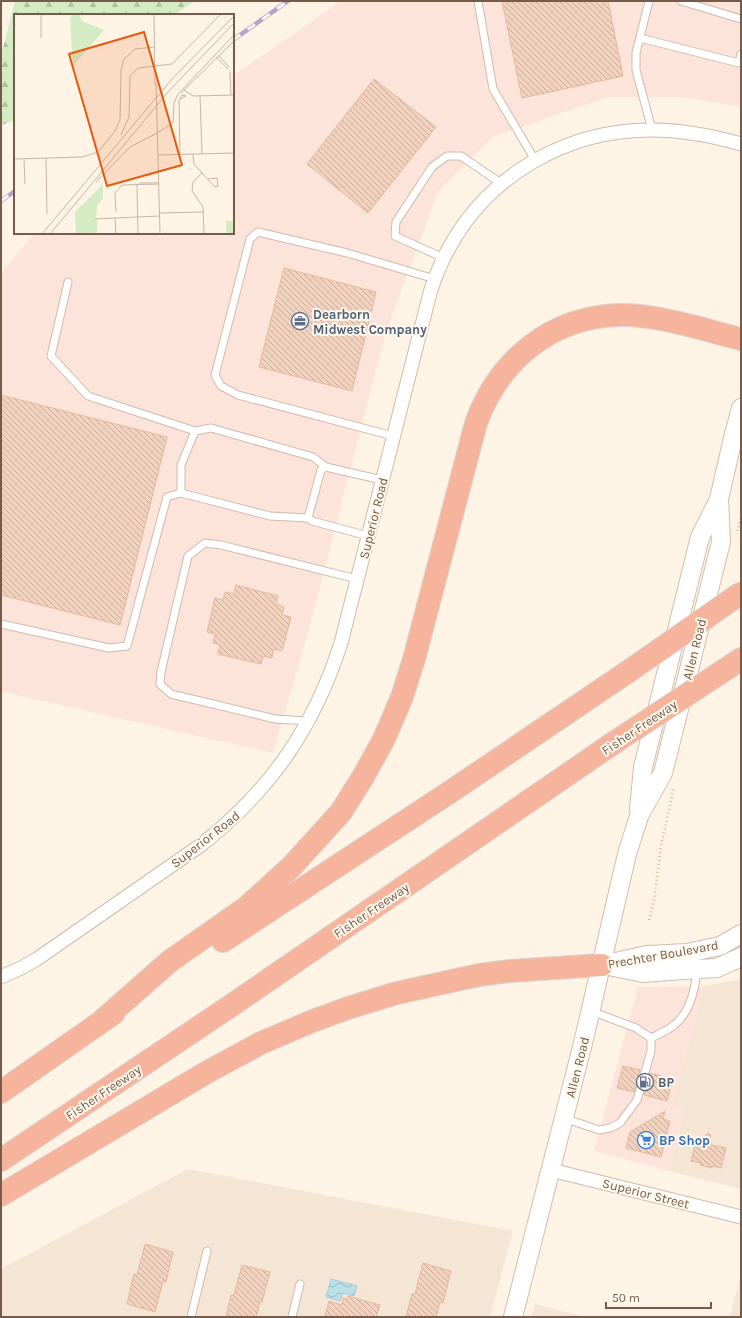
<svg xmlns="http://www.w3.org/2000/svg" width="742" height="1318" viewBox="0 0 742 1318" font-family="Karla,sans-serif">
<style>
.residential{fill:#f4e5d4}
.commercial{fill:#fde4da}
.forest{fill:url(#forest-firs)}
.water{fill:url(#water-waves);stroke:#a0d0d9}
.building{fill:url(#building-back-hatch);stroke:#e5b89d}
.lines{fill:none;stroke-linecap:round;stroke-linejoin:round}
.lane-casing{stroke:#cfbbac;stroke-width:9}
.street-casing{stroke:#cfbbac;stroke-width:15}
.secondary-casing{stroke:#d4bdac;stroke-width:20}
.highway-casing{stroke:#dbd4d0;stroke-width:24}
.path{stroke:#d7b5a0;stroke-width:2.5;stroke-dasharray:1 3;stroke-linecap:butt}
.lane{stroke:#fff;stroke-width:7}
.street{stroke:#fff;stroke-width:13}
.secondary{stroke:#fff;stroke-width:18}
.highway{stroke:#f7b49c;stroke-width:22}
.rail-casing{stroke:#b6a4c7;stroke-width:4.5}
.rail{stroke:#fff8ed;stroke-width:3;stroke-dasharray:9;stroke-linecap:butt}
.highway-bridge-casing{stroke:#dbd4d0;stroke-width:24;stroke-linecap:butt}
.highway-bridge{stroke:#f7b49c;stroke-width:22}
.labels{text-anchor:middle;stroke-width:4;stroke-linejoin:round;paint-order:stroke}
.service-label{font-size:13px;font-weight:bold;fill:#4e5e75;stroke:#fff8ed;text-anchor:start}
.street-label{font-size:13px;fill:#765a4a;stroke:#fff8ed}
.shop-label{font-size:13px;font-weight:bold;fill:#366cbe;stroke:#fff8ed;text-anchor:start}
.inset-road{fill:none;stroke:#c7b6a8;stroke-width:1}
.view{fill:#e8590c;fill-opacity:0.15;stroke:#e8590c;stroke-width:2}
.inset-edge{fill:none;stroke:#765a4a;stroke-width:2}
</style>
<defs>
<pattern id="forest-firs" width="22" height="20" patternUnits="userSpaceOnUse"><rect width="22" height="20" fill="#d4ebc4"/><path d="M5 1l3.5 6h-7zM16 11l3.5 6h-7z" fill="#b1c1a1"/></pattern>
<pattern id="water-waves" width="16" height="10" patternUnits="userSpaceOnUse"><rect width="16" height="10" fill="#bae0e7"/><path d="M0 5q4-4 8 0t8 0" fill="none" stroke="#9cb9bd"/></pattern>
<pattern id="building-back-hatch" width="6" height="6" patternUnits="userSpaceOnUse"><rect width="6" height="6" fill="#f2d2bd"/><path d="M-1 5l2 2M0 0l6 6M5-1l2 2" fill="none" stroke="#c9ad9c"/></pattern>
</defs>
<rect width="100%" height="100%" fill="#fdf4e6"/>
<path class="residential" d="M741,978V1189L669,1171L685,1109L672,1105L704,986L733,981Z
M188,1169L513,1231L490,1317H1V1269Z
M741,1273V1317H730Z
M535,1304L585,1317H531Z"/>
<path class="commercial" d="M341,1H741V107L683,97H608L493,137L438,192L385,335L308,633L273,753L3,692L1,697V273L34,233H233V76Z
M704,986L672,1105L685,1108L669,1171L594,1151L636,994L637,987Z"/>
<path class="forest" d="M15,1H195L174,15H15V120L2,125L1,56Z"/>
<path class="water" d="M331,1279L357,1286L354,1296L343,1293L340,1301L326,1297Z"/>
<path class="building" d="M502,1H608L623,76L522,98Z
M374,79L436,127L368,213L307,164Z
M284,268L376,292L352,391L259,367Z
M1,395L167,437L120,625L1,595Z
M236,585L278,596L276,604L284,607L282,615L291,617L282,651L274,649L272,658L263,656L261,664L218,654L220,645L213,643L215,634L207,632L215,598L223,600L225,592L234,594Z
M623,1066L640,1070L634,1092L617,1088Z
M650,1073L673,1079L667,1101L644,1095Z
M665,1111L663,1119L670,1121L661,1157L626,1148L630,1132Z
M706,1134H710L711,1145L726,1148L721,1168L712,1166V1168L700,1165L701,1163L691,1161L696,1141L705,1143Z
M145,1244L173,1252L166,1282L163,1281L155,1312L127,1304L134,1274L137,1275Z
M423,1263L451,1271L443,1303L440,1302L436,1317H406L412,1294H415Z
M242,1265L270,1272L262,1302H260L256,1317H226L231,1295H234Z
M348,1296L380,1305L376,1317H332L325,1315L329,1301L342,1305L343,1298L347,1299Z"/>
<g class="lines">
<g class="lane-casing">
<path id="lane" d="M478,1L493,89L535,160
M649,1L636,53V70L652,130
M681,1L741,19
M640,38L739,63L741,54
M444,258L395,236L396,222L432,167L447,156H461L502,184
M68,282L51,356L88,396L195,431
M393,436L238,395L221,386L215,375L250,239L258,232L347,253L435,279
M308,518L270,516L181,493V465L195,431L211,428L313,457L326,467
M368,536L312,521L308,518L321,470L326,467L382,480
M1,624L109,648L127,646L167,497L181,493
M308,721L275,719L171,694L160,684L161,672L188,556L205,543L221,545L357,579
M651,1038C657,1035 664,1032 670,1028C690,1015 695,991 697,969
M564,1118L599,1130L610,1128L620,1123L637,1100L651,1051V1038L636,1028L591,1011
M191,1317L207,1251
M292,1317L300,1284"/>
</g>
<g class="street-casing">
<path id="street" d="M1,977L21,968L37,959L201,845C271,790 314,727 341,643L430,293C435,277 441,262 449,248C489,174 568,130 651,130C681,130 713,136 741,144
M551,1170L741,1217"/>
</g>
<g class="secondary-casing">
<path id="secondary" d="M639,809L643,767L700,537L719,499L733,438L741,408
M602,965L647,955L687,953L720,946L741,934
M609,966L643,973L697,969L717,968L741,957
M513,1317L583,1043L627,854L639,816L663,773L721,542L719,499"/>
</g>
<g class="highway-casing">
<path id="highway" d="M726,669L741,659
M223,941L450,792L632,669
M103,1020L170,961L247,907L292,866L341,812L363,777L384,739L402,697L414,659L476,423C499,360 551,317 619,315C657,314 704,330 741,339
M1,1092L114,1013
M1,1160L232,1005L612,744
M1,1195L209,1071L261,1043L310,1022L348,1008L397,993L479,975L510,971L602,965"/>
</g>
<path class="path" d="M737,531L741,518
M649,920L654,900L661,846L674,787"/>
<use href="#lane" class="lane"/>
<use href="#street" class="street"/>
<use href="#secondary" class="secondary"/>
<use href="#highway" class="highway"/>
<g class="rail-casing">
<path id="rail" d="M233,40L288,1
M1,201L15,191"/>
</g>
<use href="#rail" class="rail"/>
<g class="highway-bridge-casing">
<path id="highway-bridge" d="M632,669L741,593
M612,744L726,669"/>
</g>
<use href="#highway-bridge" class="highway-bridge"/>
</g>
<defs>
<g id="office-ring" transform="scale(0.9)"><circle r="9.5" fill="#fff8ed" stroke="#5c6f8a" stroke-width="1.5"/><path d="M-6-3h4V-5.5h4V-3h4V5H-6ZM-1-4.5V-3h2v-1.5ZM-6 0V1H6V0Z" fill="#5c6f8a"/></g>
<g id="fuel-ring" transform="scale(0.9)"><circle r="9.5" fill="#fff8ed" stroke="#5c6f8a" stroke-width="1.5"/><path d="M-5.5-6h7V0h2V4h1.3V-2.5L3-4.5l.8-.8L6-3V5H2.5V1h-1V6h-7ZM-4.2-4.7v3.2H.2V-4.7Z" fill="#5c6f8a"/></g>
<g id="supermarket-ring" transform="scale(0.9)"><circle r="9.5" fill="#fff8ed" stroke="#3f7fe0" stroke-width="1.5"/><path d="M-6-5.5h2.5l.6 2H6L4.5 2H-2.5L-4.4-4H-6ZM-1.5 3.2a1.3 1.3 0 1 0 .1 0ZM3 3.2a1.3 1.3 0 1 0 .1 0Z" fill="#3f7fe0"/></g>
</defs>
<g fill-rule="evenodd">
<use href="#office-ring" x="300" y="321"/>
<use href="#fuel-ring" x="645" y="1082"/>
<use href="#supermarket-ring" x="646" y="1140"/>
</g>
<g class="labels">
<g class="service-label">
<text x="313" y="319">Dearborn<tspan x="313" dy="15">Midwest Company</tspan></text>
<text x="658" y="1087">BP</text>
</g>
<g class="street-label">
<text transform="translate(373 518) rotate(-76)" y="5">Superior Road</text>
<text transform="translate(694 649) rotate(-76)" y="5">Allen Road</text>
<text transform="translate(639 727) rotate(-34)" y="5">Fisher Freeway</text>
<text transform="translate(205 839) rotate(-38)" y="5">Superior Road</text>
<text transform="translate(371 910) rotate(-34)" y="5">Fisher Freeway</text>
<text transform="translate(663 954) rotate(-10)" y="5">Prechter Boulevard</text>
<text transform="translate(577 1067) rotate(-76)" y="5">Allen Road</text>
<text transform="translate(103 1092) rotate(-34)" y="5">Fisher Freeway</text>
<text transform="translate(646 1193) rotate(14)" y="5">Superior Street</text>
</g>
<g class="shop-label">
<text x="659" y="1145">BP Shop</text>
</g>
</g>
<g transform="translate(14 14)">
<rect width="220" height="220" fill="#fdf4e6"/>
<path d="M212,207H220L219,220H212Z" fill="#d4ebc4"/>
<path d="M65,0L68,7L90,16L59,52L56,4L59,0ZM89,170V184L83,192L82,204H79L83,206V220H62L61,198Z" fill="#d4ebc4"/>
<path class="inset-road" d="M27,0V24M140,0L141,71M205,42L215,53M202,43L214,55M141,52L158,50L207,0M216,58L217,81M142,69L146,220M170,76L179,82L220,81M167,79L220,27M186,81L188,140M166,85L172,82L168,81L165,87V88L166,140M143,119L159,109L160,89L164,80L220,21M107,121L115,103L116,62L124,54L141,52M179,140L180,150L188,159L179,168L178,177L189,193L190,220M144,141L220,139M32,144L33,200M0,145L68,143L84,138L101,117L106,106L107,57L110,45L121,35L141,33M10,145L11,170M188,159L201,173L204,172L203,164L194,165M82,168L116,133L143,119M125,169H145M123,170L124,220M102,198L101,179L108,171L145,170M145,199L190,198M101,204L102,220M80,205L145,202M28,220L158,65L220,2M36,220L154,78L220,9"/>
<path class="view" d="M130,18L168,151L93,172L55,40Z"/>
<rect width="220" height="220" class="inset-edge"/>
</g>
<rect width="742" height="1318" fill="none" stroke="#765a4a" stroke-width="4"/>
<path d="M606 1302v6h105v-6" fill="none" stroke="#765a4a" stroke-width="2"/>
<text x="612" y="1302" font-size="12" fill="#765a4a" stroke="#fff8ed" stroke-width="3" paint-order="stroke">50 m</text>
</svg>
